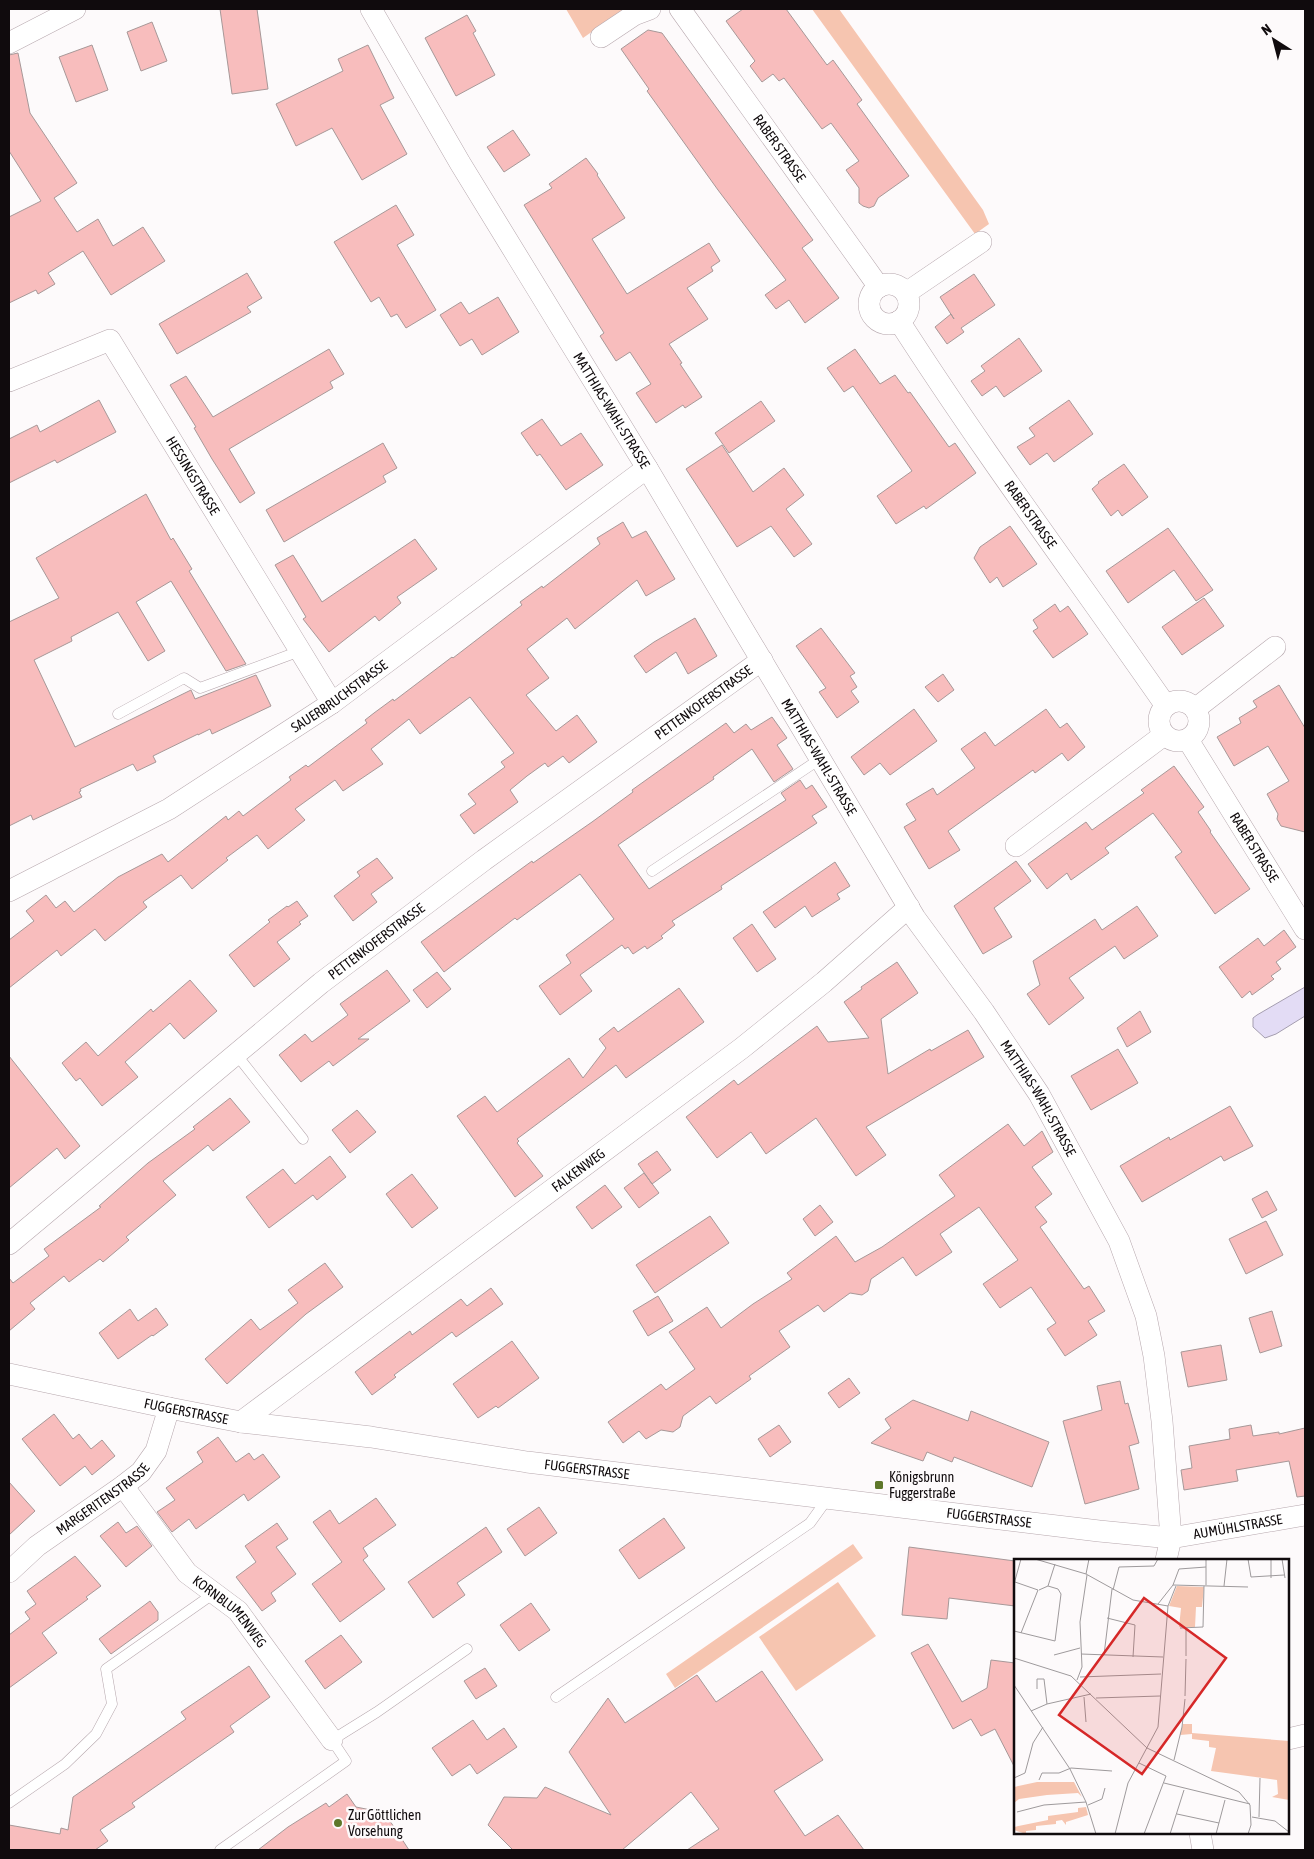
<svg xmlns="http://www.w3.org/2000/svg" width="1314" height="1859" viewBox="0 0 1314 1859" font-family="'Asap Condensed',sans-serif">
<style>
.green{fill:#f6c5b0}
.water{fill:#e3dcf5;stroke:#a49daf}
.building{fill:#f8bdbd;stroke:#a79898}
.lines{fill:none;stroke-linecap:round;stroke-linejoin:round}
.service-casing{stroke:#b7a8ae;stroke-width:11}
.minor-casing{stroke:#b7a8ae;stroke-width:22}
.service{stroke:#fff;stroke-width:10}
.minor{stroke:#fff;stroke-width:21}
.poi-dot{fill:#5e772a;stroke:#fdfafb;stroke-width:2}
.labels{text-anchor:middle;stroke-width:5;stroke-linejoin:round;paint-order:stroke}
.street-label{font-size:14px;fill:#100b0d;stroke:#fdfafb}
.poi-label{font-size:14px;fill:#100b0d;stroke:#fdfafb;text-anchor:start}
.inset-road{fill:none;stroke:#9e9a9c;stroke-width:1}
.view{fill:#d62828;fill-opacity:0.15;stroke:#d62828;stroke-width:2.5}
.inset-edge{fill:none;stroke:#100b0d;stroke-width:2.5}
</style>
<rect width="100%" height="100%" fill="#fdfafb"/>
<path class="green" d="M566,9H624L583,38Z
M812,9H839L983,210L989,224L975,234Z
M853,1544L863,1558L675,1688L666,1674Z
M838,1582L876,1636L796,1691L759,1637Z"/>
<path class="water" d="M1305,987V1016L1276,1034L1265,1038L1253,1027V1018L1257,1015Z"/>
<path class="building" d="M220,9H257L268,89L232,94Z
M743,9H786L827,65L833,60L862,100L857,104L909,176L878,198L874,206L869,208L863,206L859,203V188L846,170L859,161L831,123L822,129L784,78L779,81L773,74L762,82L750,66L755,61L726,21Z
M467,15L476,31L473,33L495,75L456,96L425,38Z
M152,22L167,61L141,71L127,32Z
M648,30L662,33L813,240L802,248L839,298L805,323L789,300L776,309L765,295L786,280L718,190L647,91L649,89L621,49Z
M92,45L108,90L76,102L59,57Z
M368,45L394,98L380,105L407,154L362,180L332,128L296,146L276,104L343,71L338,59Z
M18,53L30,113L77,183L54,198L77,232L98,219L113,246L143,227L165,261L111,295L83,251L48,273L55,284L38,294L36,290L9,303V217L41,201L9,151V55Z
M513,130L530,155L504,172L487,147Z
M586,158L598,174L597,175L625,218L592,239L627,294L709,243L720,261L711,267L713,271L687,288L708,319L669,344L682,363L680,364L702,397L685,408L683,405L656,423L636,393L651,384L630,352L616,361L600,336L604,333L524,205L552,188L549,184Z
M396,205L414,235L397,245L436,310L406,328L397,314L391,317L379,297L371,302L334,242Z
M247,273L262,298L247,307L251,312L177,354L159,324Z
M974,274L995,305L961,328L964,332L947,344L935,327L951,314L954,319L940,297Z
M498,297L519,332L482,355L472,339L460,346L440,315L461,302L469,314Z
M1019,338L1042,371L1004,397L996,386L982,396L971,381L985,371L981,366Z
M329,349L344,374L330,382L333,388L229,449L255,493L240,503L212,459L194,428L196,427L170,385L186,376L213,417Z
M855,349L880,384L895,375L908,393L910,392L949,447L955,443L976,473L926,509L924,506L896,524L877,496L912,471L853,386L844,392L827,368Z
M99,400L116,432L57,463L55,460L9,483V439L37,425L40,432Z
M1069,400L1093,434L1054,462L1047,453L1030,465L1017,447L1035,436L1029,428Z
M761,401L775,421L729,453L715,433Z
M542,419L561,446L581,433L603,465L566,490L540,454L537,456L521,433Z
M383,443L397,468L383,476L386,482L284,542L266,510Z
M722,445L753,492L784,468L804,495L786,509L812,544L794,557L771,526L737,547L686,469Z
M1124,464L1148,497L1122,516L1118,510L1111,516L1092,489L1099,483L1098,482Z
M146,494L171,540L173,538L192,569L189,571L246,664L226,671L171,581L136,602L165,651L148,661L118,612L71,637L72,641L34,660L75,747L191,690L195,699L256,675L271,706L212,734L210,729L198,735V734L153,756L156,762L137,771L133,764L80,789L81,791L79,792L82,797L33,820L31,815L9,826V622L59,598L36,558Z
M623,522L632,538L646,531L675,579L646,596L637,580L575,629L567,618L527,649L549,678L526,695L556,731L577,715L597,742L569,763L563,756L548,767L545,763L527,776L510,790L518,802L474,834L460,815L476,804L468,794L505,767L501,762L514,753L470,697L420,734L409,719L371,749L383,764L343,791L335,780L295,809L305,820L268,849L257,835L226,858L228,860L192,889L181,875L143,902L147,907L105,941L95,929L61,956L57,950L9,988V940L34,921L26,911L46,895L56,908L65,901L74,912L118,877L162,854L168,862L226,816L228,820L239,811L243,816L291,780L289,777L306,765L308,767L367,723L365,720L374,713L393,699L394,701L452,657L453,658L522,605L520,602L542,586L543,588L600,544L597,538Z
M1010,526L1037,564L1003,587L997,577L990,583L974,558L980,547Z
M1168,528L1213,590L1196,601L1174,570L1128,603L1106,571Z
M415,539L437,569L397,597L401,603L379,621L375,616L329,652L303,619L306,617L275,565L293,555L322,602Z
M1204,598L1224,626L1182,655L1162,627Z
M1055,604L1060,612L1068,606L1088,634L1053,658L1033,631L1038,628L1033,620Z
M695,618L717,656L688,674L676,652L646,673L634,656L654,642Z
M821,628L855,673L850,676L857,687L851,691L859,702L837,718L819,692L826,688L796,646Z
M943,674L954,690L938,702L925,687Z
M1279,685L1305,728V832L1281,826L1277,819L1278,814L1267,794L1289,781L1268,746L1234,766L1217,737L1241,723L1239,718L1257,707L1253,701Z
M914,709L937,741L890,775L880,763L864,775L851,757Z
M1046,709L1060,728L1067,723L1085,747L1068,761L1062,753L1035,773L1033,770L948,831L960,850L929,869L904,827L916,820L906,804L933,788L937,795L975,768L961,749L985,732L995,746Z
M772,717L787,738L777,745L793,769L774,782L752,749L713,777L714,779L618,845L649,889L786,800L781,793L800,780L806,789L812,785L827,807L812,816L817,823L721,886L722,889L672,921L675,925L661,936L663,938L647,949L645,946L633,954L628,947L625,949L622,945L580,975L592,991L560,1015L539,986L571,963L566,955L614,919L580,874L517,920L515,918L444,972L421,942L532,861L533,863L592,822L633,792L632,790L726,723L734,733L746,724L751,730Z
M1174,766L1204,807L1198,812L1211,831L1210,832L1250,889L1215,914L1175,857L1182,852L1153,813L1105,848L1109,853L1071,880L1067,873L1047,889L1028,864L1086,822L1092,830L1144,793L1141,790Z
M377,858L393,878L371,894L377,902L353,921L334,896L360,876L357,872Z
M1016,861L1031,881L994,908L1012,937L983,954L954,906Z
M835,862L850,886L837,894L840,899L812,917L805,906L775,928L763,912Z
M297,901L308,916L299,922L301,924L277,942L290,959L254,987L229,955L270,922L268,920L287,906L288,907Z
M1137,906L1158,936L1124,959L1115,946L1069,978L1084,998L1049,1025L1027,994L1040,985L1033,961L1095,919L1102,930Z
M752,924L776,959L757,972L733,938Z
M1284,930L1296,947L1276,962L1281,969L1271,976L1274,979L1252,995L1250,991L1242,998L1219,967L1258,938L1264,946Z
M897,962L918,993L881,1019L888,1074L930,1049L931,1051L968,1030L984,1057L866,1127L886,1155L856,1176L816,1118L766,1154L751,1132L717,1158L686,1117L734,1080L738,1085L817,1026L828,1042L869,1038L844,1002L862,989L861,987Z
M387,970L410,1001L358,1039H369L333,1066L329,1061L301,1082L279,1055L305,1034L312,1042L348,1015L340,1004Z
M437,972L451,989L427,1008L413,990Z
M190,980L217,1011L184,1039L170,1023L125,1062L138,1077L102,1106L80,1078L76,1081L62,1063L86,1042L98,1056L151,1009L153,1012Z
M679,988L704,1022L626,1078L616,1065L517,1139L519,1141L517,1143L543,1176L515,1197L457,1116L485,1096L497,1112L569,1058L583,1078L606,1048L599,1039L614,1027L618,1032Z
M1140,1011L1151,1032L1127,1047L1117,1028Z
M1118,1049L1138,1083L1091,1110L1071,1076Z
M9,1056L80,1146L65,1159L57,1148L9,1188Z
M230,1098L250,1122L213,1151L208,1145L163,1181L176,1195L126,1237L129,1240L103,1262L100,1259L69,1282L64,1276L30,1303L35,1309L9,1331V1278L13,1283L49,1256L44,1249L101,1207L99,1206L148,1163L195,1129L193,1127Z
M1230,1106L1253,1146L1224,1161L1221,1156L1142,1202L1120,1166L1169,1137L1170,1140Z
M357,1110L376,1132L350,1153L332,1130Z
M1008,1124L1024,1146L1042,1131L1053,1152L1032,1167L1052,1194L1035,1207L1047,1222L1040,1227L1084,1289L1089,1286L1105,1311L1088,1321L1097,1335L1065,1356L1047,1329L1056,1323L1031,1287L1000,1308L983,1284L1018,1260L979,1207L940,1234L952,1252L916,1276L903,1257L871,1279L868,1291L862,1295L850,1293L824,1312L818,1305L779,1331L790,1347L749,1376L751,1379L716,1404L710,1396L683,1416L680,1427L673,1432L661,1430L646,1439L639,1431L623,1443L608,1422L661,1384L666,1390L695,1369L669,1332L707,1307L721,1328L753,1304L792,1279L787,1273L836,1236L855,1262L882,1247L955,1196L939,1175Z
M657,1151L671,1170L652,1184L638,1164Z
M330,1156L346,1177L317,1200L313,1195L269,1228L246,1197L283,1169L295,1184Z
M644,1173L659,1193L639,1208L624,1188Z
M412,1174L438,1208L412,1228L386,1194Z
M605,1185L622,1207L592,1229L576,1207Z
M1267,1191L1277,1210L1262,1218L1252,1199Z
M820,1205L833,1222L815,1236L803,1219Z
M710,1216L729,1243L655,1293L636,1265Z
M1266,1221L1283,1255L1246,1274L1229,1239Z
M325,1263L343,1287L306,1314L227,1384L205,1359L251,1319L260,1330L298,1303L288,1290Z
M491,1288L503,1304L456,1337L452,1332L394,1375L396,1377L372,1395L355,1372L410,1331L412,1335L461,1299L467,1306Z
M658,1296L673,1321L648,1336L633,1311Z
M156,1308L168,1325L153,1336L152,1335L118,1359L99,1333L130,1309L138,1321Z
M1272,1311L1282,1346L1260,1353L1249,1318Z
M512,1341L539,1378L498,1408L496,1406L478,1418L453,1384Z
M1221,1345L1227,1380L1188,1387L1181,1352Z
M849,1378L860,1393L839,1408L828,1393Z
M1120,1381L1125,1404L1128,1403L1139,1443L1129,1446L1139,1489L1085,1504L1063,1421L1102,1410L1097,1386Z
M913,1400L968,1421L971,1411L1049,1442L1032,1487L954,1457L952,1462L927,1452L923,1461L871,1443L891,1428L885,1419Z
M54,1414L73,1439L79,1434L91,1449L102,1440L115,1456L92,1475L85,1466L60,1486L22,1439Z
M779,1425L791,1442L770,1457L758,1439Z
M1251,1425L1253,1436L1279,1432V1434L1305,1428V1496L1297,1497L1289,1461L1236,1470L1238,1481L1184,1490L1181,1470L1192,1468L1189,1446L1230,1439L1229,1429Z
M218,1437L236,1462L249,1453L254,1460L263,1454L280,1477L248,1501L244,1494L196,1529L189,1519L172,1532L157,1512L175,1500L166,1488L203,1462L197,1452Z
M9,1482L35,1511L9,1535Z
M376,1498L396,1525L363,1548L368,1556L363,1560L385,1589L340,1622L312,1584L342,1562L313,1522L330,1510L339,1524Z
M539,1507L557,1533L525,1556L507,1529Z
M664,1518L685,1548L639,1579L619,1550Z
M118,1522L126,1533L137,1526L152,1546L126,1567L100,1536Z
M277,1523L288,1539L276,1547L296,1574L271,1593L276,1601L262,1611L236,1577L256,1562L245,1546Z
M486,1527L502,1552L457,1583L465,1595L433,1618L408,1582Z
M909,1547L1015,1561V1606L949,1598L947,1619L902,1615Z
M75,1556L101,1586L86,1597L88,1599L42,1633L57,1653L9,1688V1635L30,1619L25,1612L36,1604L27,1591Z
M150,1601L158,1612V1620L111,1654L99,1639Z
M531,1603L550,1630L519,1651L500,1625Z
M341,1635L362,1662L325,1689L305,1661Z
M928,1644L962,1702L987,1688L991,1660L1015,1663V1768L995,1729L981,1736L971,1719L953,1729L911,1653Z
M249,1666L270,1697L230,1726L234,1732L132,1803L135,1807L100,1830L108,1841L95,1850H9V1825L60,1834L61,1828L68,1830L73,1797L186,1719L181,1712Z
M485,1668L497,1686L476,1699L464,1681Z
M762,1671L823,1760L774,1791L805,1836L838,1815L864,1850H687L719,1829L691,1792L622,1850H513L488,1825L504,1797L537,1798L545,1787L611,1815L569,1752L608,1698L625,1723L697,1675L716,1702Z
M473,1720L487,1740L504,1728L517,1747L477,1774L470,1764L452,1776L432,1748Z
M347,1794L356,1807L386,1813L385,1818H388L409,1850H258L288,1827L326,1803L329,1807Z"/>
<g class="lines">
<g class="service-casing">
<path id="service" d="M118,714L184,678L200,688L300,651
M652,871L820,759
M236,1054L303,1139
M556,1697L810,1523L828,1498
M9,1803L65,1764L96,1734L112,1704L106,1669L213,1594
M220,1850L346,1761L332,1740L377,1712L467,1649"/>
</g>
<g class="minor-casing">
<g id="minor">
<path id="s1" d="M371,9L460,163L647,468L915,918L984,1012L1039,1094L1119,1241L1146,1316L1154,1356L1162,1421L1171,1538L1166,1560"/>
<path id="s2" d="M680,9L879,287"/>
<path d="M601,37L634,15L650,9"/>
<path d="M9,43L75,9"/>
<circle cx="889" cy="304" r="20"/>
<path d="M906,293L981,242"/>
<path id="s3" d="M899,321C983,452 1077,578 1166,706"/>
<path id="s4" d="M9,381L110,340L332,703"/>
<circle cx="1179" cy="721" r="20"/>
<path d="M1195,709L1275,647"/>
<path id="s5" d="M1188,740L1305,929"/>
<path d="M1016,846L1164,735"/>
<path id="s6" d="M9,891L169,809L332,703L647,468"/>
<path id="s7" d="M9,1244L321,983L484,860L762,660"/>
<path id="s8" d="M9,1374L169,1408L241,1422L371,1437L527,1462L1099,1531L1171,1538L1305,1515"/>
<path id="s9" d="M241,1422L742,1048L824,982L909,907"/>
<path id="s10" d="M123,1486L187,1573L238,1611L332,1740"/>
<path id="s11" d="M9,1572L37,1546L123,1486L141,1472L156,1451L169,1408"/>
<path d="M1288,1739L1305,1735"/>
<path d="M1200,1833L1203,1850"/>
</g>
</g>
<use href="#service" class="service"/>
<use href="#minor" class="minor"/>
</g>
<g class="poi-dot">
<rect x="874" y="1480" width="10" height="10" rx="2.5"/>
<circle cx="338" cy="1823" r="5"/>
</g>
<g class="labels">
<g class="street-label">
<text dy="5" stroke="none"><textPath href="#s2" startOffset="171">RABER STRASSE</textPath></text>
<text dy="5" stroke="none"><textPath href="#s1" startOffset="468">MATTHIAS-WAHL-STRASSE</textPath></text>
<text dy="5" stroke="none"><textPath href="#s4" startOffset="268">HESSINGSTRASSE</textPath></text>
<text dy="5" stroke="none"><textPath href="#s3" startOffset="234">RABER STRASSE</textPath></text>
<text dy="5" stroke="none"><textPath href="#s6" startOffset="384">SAUERBRUCHSTRASSE</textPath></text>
<text dy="5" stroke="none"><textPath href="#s7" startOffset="881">PETTENKOFERSTRASSE</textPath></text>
<text dy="5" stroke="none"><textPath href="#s1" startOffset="872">MATTHIAS-WAHL-STRASSE</textPath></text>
<text dy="5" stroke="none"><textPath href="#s5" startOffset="126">RABER STRASSE</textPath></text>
<text dy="5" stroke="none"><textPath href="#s7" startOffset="476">PETTENKOFERSTRASSE</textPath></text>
<text dy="5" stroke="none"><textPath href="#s1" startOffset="1278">MATTHIAS-WAHL-STRASSE</textPath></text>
<text dy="5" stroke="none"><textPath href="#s9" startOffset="421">FALKENWEG</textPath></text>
<text dy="5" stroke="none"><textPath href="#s8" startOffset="181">FUGGERSTRASSE</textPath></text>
<text dy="5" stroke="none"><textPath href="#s8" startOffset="586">FUGGERSTRASSE</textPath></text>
<text dy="5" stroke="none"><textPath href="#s11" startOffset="119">MARGERITENSTRASSE</textPath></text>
<text dy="5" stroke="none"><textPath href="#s8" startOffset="991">FUGGERSTRASSE</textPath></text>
<text dy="5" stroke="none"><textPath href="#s8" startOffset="1242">AUMÜHLSTRASSE</textPath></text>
<text dy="5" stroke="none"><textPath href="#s10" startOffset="166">KORNBLUMENWEG</textPath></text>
</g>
<g class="poi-label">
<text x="889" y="1482">Königsbrunn<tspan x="889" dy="16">Fuggerstraße</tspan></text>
<text x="348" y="1820">Zur Göttlichen<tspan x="348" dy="16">Vorsehung</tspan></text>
</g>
</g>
<g transform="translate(1014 1559)">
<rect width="275" height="275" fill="#fdfafb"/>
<path d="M163,27L190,28L188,48H182L181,68H165L167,49L155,47ZM169,165H178V174L275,182V241L258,238L264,235L263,221L197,212L202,189L195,188V182L178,180V175L166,176ZM23,223H60L68,238L64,234L33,236L5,240L0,244V228ZM72,248L74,256L52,263V266L48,261L42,262V265L22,267V271L12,272V275L0,271V268L34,261V257L64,253V249Z" fill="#f6c5b0"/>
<path class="inset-road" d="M21,0L72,15L119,41L154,47L162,27M192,0V26M234,0L237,18L270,16M268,0L271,19M72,15L75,0M257,19V0M1,23L24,31M0,25L7,0M159,26L165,10L192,8M210,27L213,0M25,31L34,27L41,5M99,31L105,8L140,7L144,0M144,45L159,26L234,28M93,59L121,66L119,98M166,69L189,68L190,27M0,72L41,82L47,35L44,30L34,27M7,74L24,31M67,95L149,98M40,96L66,89M90,96L98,30M172,97V70M0,99L57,117L133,189L225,233L236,246L237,266L234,275M66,118L147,115M63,121L68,108L66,63L73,16M0,126L56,210L72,243L82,275M23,130V120H30L33,145M171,137L172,100M70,138L72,163M82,139L146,137M17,152L33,145L77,135M160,201L168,168L171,140M125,204L152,217L130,275M0,219L11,214L19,184L29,168M25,221L28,214H45L57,209L98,212M150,224L236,245M74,246L88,240L91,229M3,253L30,246L72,243M163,255L205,264M238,258L261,262L275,273M245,258L246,219M101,275L114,224L144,168L154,47M156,275L170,231M202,275L211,241"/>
<path class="view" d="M130,39L212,99L128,215L45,156Z"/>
<rect width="275" height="275" class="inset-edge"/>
</g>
<rect width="1314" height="1859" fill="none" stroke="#100b0d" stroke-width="20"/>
<g transform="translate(1274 40) rotate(324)" stroke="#fdfafb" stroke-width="4" paint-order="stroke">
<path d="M0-4L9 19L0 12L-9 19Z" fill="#100b0d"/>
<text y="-8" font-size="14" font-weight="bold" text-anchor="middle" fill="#100b0d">N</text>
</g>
</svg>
